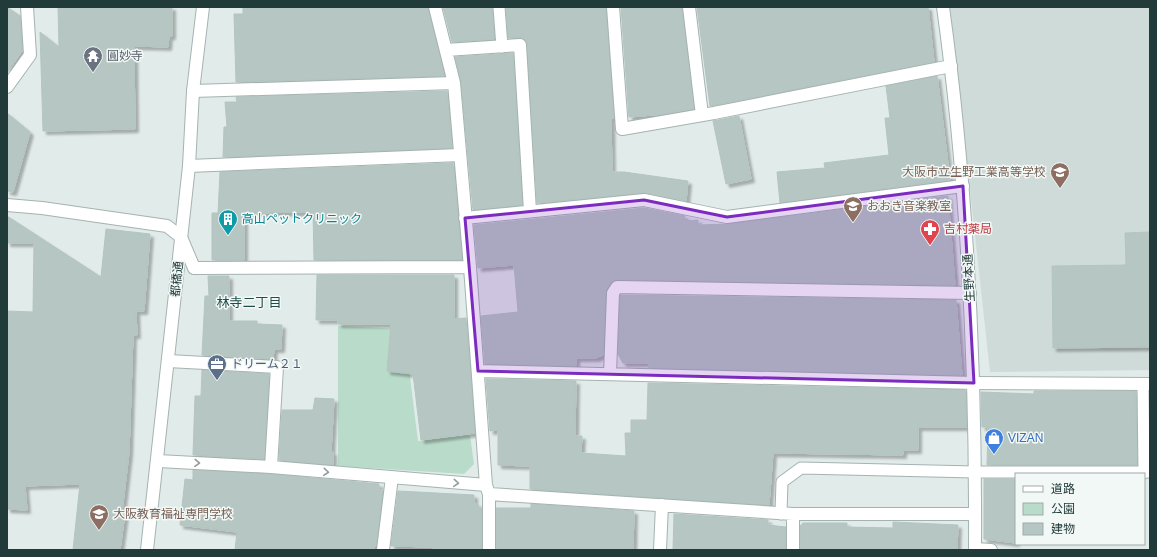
<svg xmlns="http://www.w3.org/2000/svg" width="1157" height="557" viewBox="0 0 1157 557" font-family="Helvetica,'Noto Sans JP',sans-serif">
<style>
.built{fill:#cfdbd8}
.park{fill:#b9dcca}
.building{fill:#b6c6c2;stroke:#b3c5c1;filter:url(#shadow)}
.lines{fill:none;stroke-linecap:round;stroke-linejoin:round}
.service-casing{stroke:#a4b3b1;stroke-width:13}
.pedestrian-casing{stroke:#a4b3b1;stroke-width:14}
.minor-casing{stroke:#a4b3b1;stroke-width:14}
.tertiary-casing{stroke:#a4b3b1;stroke-width:14}
.service{stroke:#fff;stroke-width:11}
.pedestrian{stroke:#fff;stroke-width:12}
.minor{stroke:#fff;stroke-width:12}
.tertiary{stroke:#fff;stroke-width:12}
.oneway{stroke:#909d9c}
.marked{fill:#7b2cbf;fill-opacity:0.2;stroke:#7b2cbf;stroke-width:3;stroke-linejoin:round}
.labels{text-anchor:middle;stroke-width:3;stroke-linejoin:round;paint-order:stroke}
.worship-label{font-size:12px;fill:#5b616d;stroke:#f1f8f6;text-anchor:start}
.education-label{font-size:12px;fill:#785e54;stroke:#f1f8f6;text-anchor:start}
.culture-label{font-size:12px;fill:#0d838f;stroke:#f1f8f6;text-anchor:start}
.health-label{font-size:12px;fill:#be3a42;stroke:#f1f8f6;text-anchor:start}
.street-label{font-size:12px;fill:#213b3a;stroke:#f1f8f6}
.service-label{font-size:12px;fill:#4e5e75;stroke:#f1f8f6;text-anchor:start}
.shop-label{font-size:12px;fill:#366cbe;stroke:#f1f8f6;text-anchor:start}
.neighbourhood-label{font-size:13px;fill:#1e4d4c;stroke:#f1f8f6}
</style>
<defs>
<filter id="shadow"><feDropShadow dx="3.5" dy="3.5" stdDeviation="1" flood-color="#0004"/></filter>
</defs>
<rect width="100%" height="100%" fill="#e1ebe9"/>
<path class="built" d="M950,7H1150V370L990,372Z"/>
<path class="park" d="M338,326L404,329L418,441L470,435L474,464L464,474L338,466Z"/>
<path class="building" d="M7,7L20,16L22,51L7,73Z
M58,7H172V36H169L168,47L134,46L135,129L43,131L40,32L59,47Z
M243,7H428L444,76L236,82L234,14H243Z
M443,7H492L494,39L452,42Z
M506,7H606L614,118H611L612,172H624L688,181L686,201L643,193L537,203L527,45L523,38H508Z
M621,7H682L694,109L666,114L629,117Z
M697,7H928L934,62L710,106Z
M513,53L522,205L473,210L461,82L455,57Z
M937,76L950,180L780,203L777,172L825,168L824,163L889,155L885,118H890L886,86Z
M447,91L452,148L223,157L224,127H227L225,102H237L236,97Z
M7,113L30,132L13,192L7,191Z
M739,116L751,179L726,184L713,121Z
M453,163L462,260H314L313,212L244,213V260H212V213H218L220,172Z
M948,196L955,285L617,280L611,283L606,292L603,355L596,358H576V366L485,364L481,316L518,312L514,265L478,268L474,225L644,208L685,216L684,221L698,220V225L728,224Z
M7,216L101,277L106,229L150,234L144,311H136L137,335H133L129,453L122,512L125,513L120,550H73L80,484L25,486L27,510L7,509V311L33,312L34,243H7Z
M1150,232V347L1053,348L1052,266L1126,265L1125,233Z
M317,275H454V319L466,318L475,433L421,440L413,374L387,371L391,324H338V320H316Z
M208,276H229V321H257V324L282,325L281,349H274L273,359L202,355L205,296H209Z
M620,295L956,300L962,375L648,368L649,363H623L618,354Z
M202,370L269,374L264,459L193,455L195,396H201Z
M486,379L576,381L575,436H582L581,453L626,456L625,433H631V420H647L648,383L963,390L966,391L967,427H918V450H903V455L773,453L769,505L530,489V466L498,465V430L490,431Z
M1034,391H1136L1137,465H987L988,427H982L981,392L1034,394Z
M315,398L334,399L331,452H333V465L279,460L282,410H313Z
M193,470L270,474L379,484V490H383L376,546H374V550H235L237,532L180,525L185,479L193,480Z
M984,479H1016V543L984,539Z
M398,491L474,495V503L478,504V508H482V550H432L433,547L391,546Z
M531,504L634,511L633,550H496V508H531Z
M674,514L768,520V525L786,527V550H673Z
M893,522L958,525L957,550H800V526L803,523H847V527L893,528Z"/>
<g class="lines">
<g class="service-casing">
<path id="service" d="M499,7L502,47
M1143,384L1144,473
M781,514L782,482L801,468L975,472H1150"/>
</g>
<g class="pedestrian-casing">
<path id="pedestrian" d="M943,7C968,187 976,368 975,550"/>
</g>
<g class="minor-casing">
<path id="minor" d="M435,7L454,83L470,267L486,485L489,494V550
M613,7L622,129L714,113L951,66
M689,7L702,115
M446,50L520,45L530,211
M7,87L30,55L27,7
M193,91L454,83
M189,166L460,155
M7,205L42,208L167,226L181,237L194,268L470,267
M465,218L644,200L727,217L963,186
M168,361L277,367L271,467
M478,371L974,383L1150,384
M610,374L613,293L617,287L970,293
M158,461L271,467L486,485
M489,494L793,514H975
M793,514V550
M975,549L991,550
M383,550L392,477
M660,550L662,505"/>
</g>
<g class="tertiary-casing">
<path id="tertiary" d="M147,550L189,166L193,91L203,7"/>
</g>
<use href="#service" class="service"/>
<use href="#pedestrian" class="pedestrian"/>
<use href="#minor" class="minor"/>
<use href="#tertiary" class="tertiary"/>
</g>
<defs><path id="oneway-chevron" d="M-2-3.5L2.5 0L-2 3.5" fill="none" stroke-width="1.6" stroke-linecap="round" stroke-linejoin="round"/></defs>
<g class="oneway">
<use href="#oneway-chevron" transform="translate(197 463) rotate(3)"/>
<use href="#oneway-chevron" transform="translate(326 472) rotate(5)"/>
<use href="#oneway-chevron" transform="translate(456 483) rotate(5)"/>
</g>
<path class="marked" d="M963,186L974,383L478,371L465,218L644,200L727,217Z"/>
<defs>
<g id="temple-pin" transform="scale(1)"><path d="M0 17L-7.5 6A9.5 9.5 0 1 1 7.5 6Z" fill="#6b7280" stroke="#f1f8f6"/><path d="M0-6L5-2H3V0L6.5 2.5H4V6H1.5V3h-3V6H-4V2.5H-6.5L-3 0V-2H-5Z" fill="#fff"/></g>
<g id="school-pin" transform="scale(1)"><path d="M0 17L-7.5 6A9.5 9.5 0 1 1 7.5 6Z" fill="#8d6e63" stroke="#f1f8f6"/><path d="M0-5L7-2L0 1L-7-2ZM-4 1L0 2.5L4 1V4Q0 6-4 4Z" fill="#fff"/></g>
<g id="building-pin" transform="scale(1)"><path d="M0 17L-7.5 6A9.5 9.5 0 1 1 7.5 6Z" fill="#0f9aa8" stroke="#f1f8f6"/><path d="M-4-6H4V6H1V3H-1V6H-4ZM-2.5-4.3h1.7v1.8h-1.7ZM.8-4.3h1.7v1.8H.8ZM-2.5-1h1.7V.8h-1.7ZM.8-1h1.7V.8H.8Z" fill="#fff"/></g>
<g id="pharmacy-pin" transform="scale(1)"><path d="M0 17L-7.5 6A9.5 9.5 0 1 1 7.5 6Z" fill="#e0444e" stroke="#f1f8f6"/><path d="M-2-6h4v4h4v4h-4v4h-4v-4h-4v-4h4Z" fill="#fff"/></g>
<g id="office-pin" transform="scale(1)"><path d="M0 17L-7.5 6A9.5 9.5 0 1 1 7.5 6Z" fill="#5c6f8a" stroke="#f1f8f6"/><path d="M-6-3h4V-5.5h4V-3h4V5H-6ZM-1-4.5V-3h2v-1.5ZM-6 0V1H6V0Z" fill="#fff"/></g>
<g id="shop-pin" transform="scale(1)"><path d="M0 17L-7.5 6A9.5 9.5 0 1 1 7.5 6Z" fill="#3f7fe0" stroke="#f1f8f6"/><path d="M-5-2.5h2.3a2.7 3.5 0 0 1 5.4 0H5L5.5 6h-11ZM-1.5-2.5h3a1.5 2.3 0 0 0-3 0Z" fill="#fff"/></g>
<g id="university-pin" transform="scale(1)"><path d="M0 17L-7.5 6A9.5 9.5 0 1 1 7.5 6Z" fill="#8d6e63" stroke="#f1f8f6"/><path d="M0-5L7-2L0 1L-7-2ZM-4 1L0 2.5L4 1V4Q0 6-4 4Z" fill="#fff"/></g>
</defs>
<g fill-rule="evenodd">
<use href="#temple-pin" x="93" y="56"/>
<use href="#school-pin" x="1060" y="172"/>
<use href="#school-pin" x="853" y="206"/>
<use href="#building-pin" x="228" y="219"/>
<use href="#pharmacy-pin" x="930" y="229"/>
<use href="#office-pin" x="217" y="364"/>
<use href="#shop-pin" x="994" y="438"/>
<use href="#university-pin" x="99" y="514"/>
</g>
<g class="labels">
<g class="worship-label">
<text x="107" y="60">圓妙寺</text>
</g>
<g class="education-label">
<text x="1046" y="176" text-anchor="end">大阪市立生野工業高等学校</text>
<text x="867" y="210">おおき音楽教室</text>
<text x="113" y="518">大阪教育福祉専門学校</text>
</g>
<g class="culture-label">
<text x="242" y="223">高山ペットクリニック</text>
</g>
<g class="health-label">
<text x="944" y="233">吉村薬局</text>
</g>
<g class="street-label">
<text transform="translate(969 278) rotate(-93)" y="4">生野本通</text>
<text transform="translate(177 279) rotate(-84)" y="4">都橋通</text>
</g>
<g class="service-label">
<text x="231" y="368">ドリーム２１</text>
</g>
<g class="shop-label">
<text x="1008" y="442">VIZAN</text>
</g>
<g class="neighbourhood-label">
<text x="249" y="307">林寺二丁目</text>
</g>
</g>
<rect width="1157" height="557" fill="none" stroke="#213b3a" stroke-width="16"/>
<rect x="1015" y="473" width="130" height="72" fill="#f1f8f6" stroke="#9eacab"/>
<rect x="1023" y="486" width="20" height="6" fill="#ffffff" stroke="#9eacab"/>
<text x="1051" y="493" font-size="12" fill="#213b3a">道路</text>
<rect x="1023" y="503" width="20" height="12" fill="#b9dcca" stroke="#9eacab"/>
<text x="1051" y="513" font-size="12" fill="#213b3a">公園</text>
<rect x="1023" y="523" width="20" height="12" fill="#b6c6c2" stroke="#9eacab"/>
<text x="1051" y="533" font-size="12" fill="#213b3a">建物</text>
</svg>
